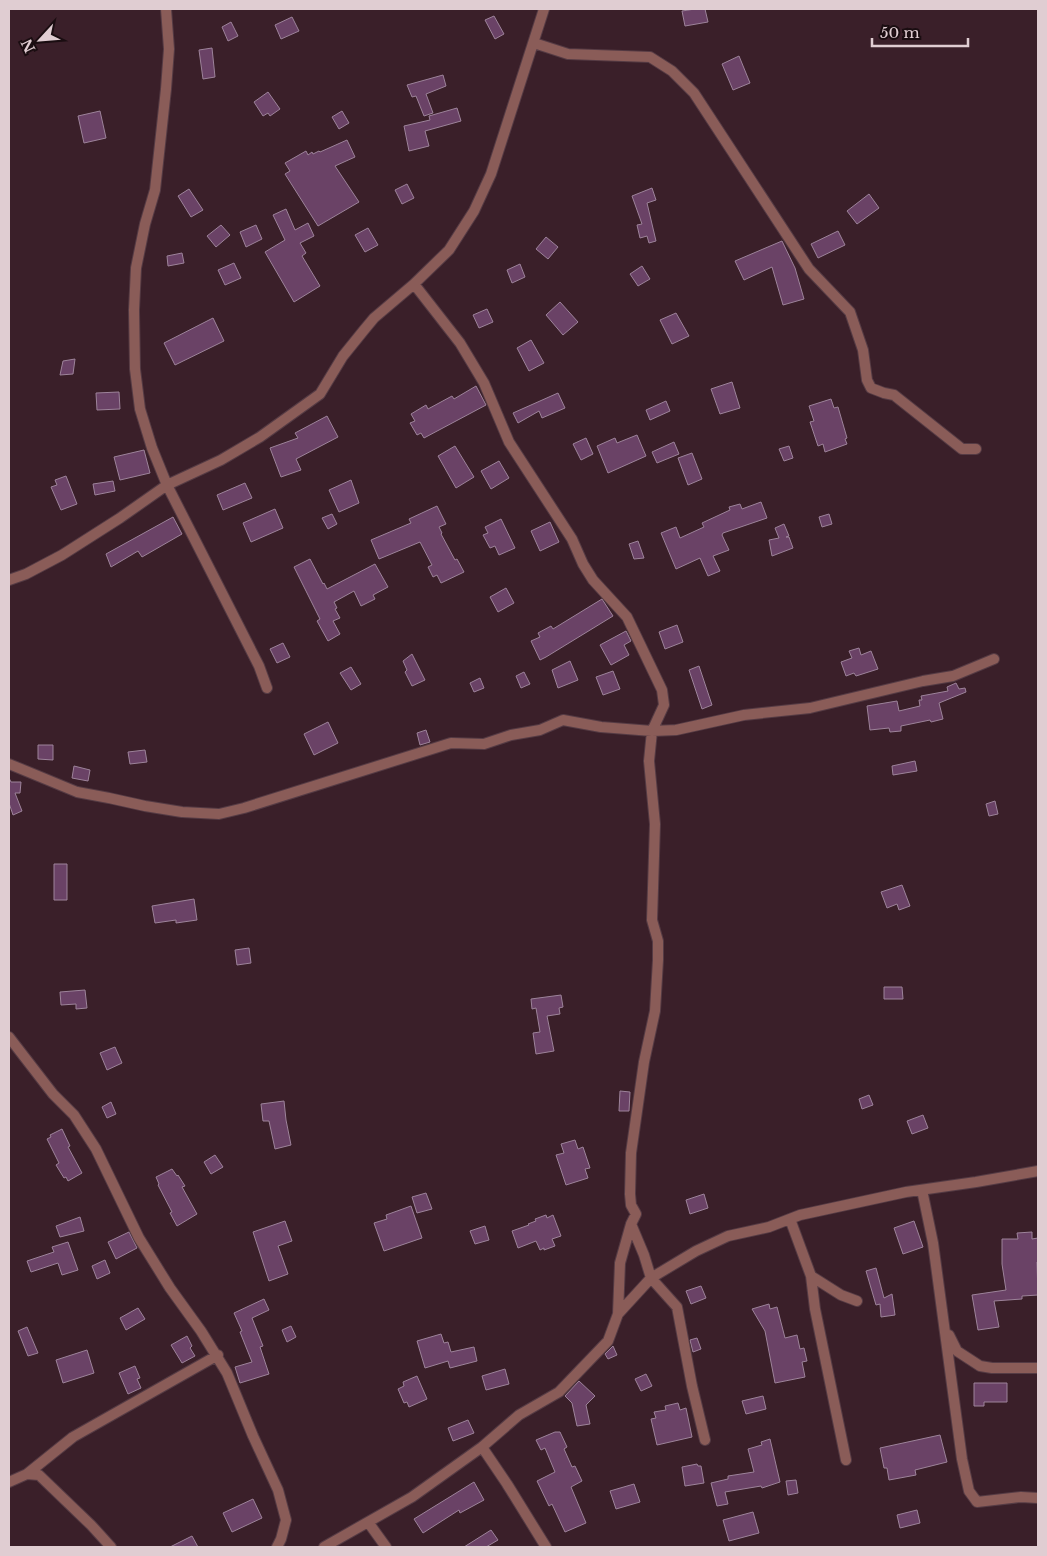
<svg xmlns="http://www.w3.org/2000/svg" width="1047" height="1556" viewBox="0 0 1047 1556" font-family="'Libre Baskerville',serif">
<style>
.building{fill:#6a4266;stroke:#9d839a}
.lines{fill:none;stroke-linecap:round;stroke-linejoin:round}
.minor-casing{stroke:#553b44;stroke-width:12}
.minor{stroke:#8a5c58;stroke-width:10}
</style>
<rect width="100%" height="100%" fill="#3a1f29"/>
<path class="building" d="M695,9H705L708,22L685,26L682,11Z
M494,16L504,34L495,39L485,20Z
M292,17L299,31L281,39L275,25Z
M231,22L238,36L228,41L222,27Z
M212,48L215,77L203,79L199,50Z
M739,56L750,83L733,90L722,64Z
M443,75L446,86L426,94L433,113L424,116L416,96L412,97L407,85Z
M268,92L280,109L270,116L268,113L263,116L254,102Z
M457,108L461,121L425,131L429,146L409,151L404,126L430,120L429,116Z
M100,111L106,138L84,143L78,116Z
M342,111L349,123L339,129L332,117Z
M347,140L355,157L335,166L359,202L318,226L285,174L290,171L285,163L306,151L308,155L312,152L313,154L319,151L320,152Z
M407,184L414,198L402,204L395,190Z
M652,188L656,200L647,203L656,241L649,243L647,236L640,238L637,225L642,224L632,196Z
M189,189L203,210L191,217L178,196Z
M869,194L879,208L857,224L847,211Z
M286,209L295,230L308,223L314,236L300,243L306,253L302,256L320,286L294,302L265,252L285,240L273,215Z
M221,225L230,235L216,247L207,236Z
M256,225L262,239L246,247L240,232Z
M368,228L378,245L365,252L355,235Z
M838,231L845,245L818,258L811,244Z
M546,237L558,247L548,259L536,249Z
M782,241L795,268L804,299L783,305L772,267L744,280L735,261Z
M182,253L184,263L168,266L167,256Z
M234,263L241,278L225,285L218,270Z
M520,264L525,277L512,283L507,270Z
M642,266L650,279L638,286L630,274Z
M560,302L578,322L563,335L546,315Z
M487,309L493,322L479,328L473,315Z
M676,313L689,336L672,344L660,320Z
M213,318L224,341L175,365L164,343Z
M531,340L544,363L529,371L517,348Z
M75,359L73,374L60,375L63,361Z
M732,382L740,408L720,414L711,389Z
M476,386L486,405L424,438L421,433L417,435L410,423L415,421L411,414L426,405L428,409L452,396L454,399Z
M119,392L120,409L97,410L96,393Z
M558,393L565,408L542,418L539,411L518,423L513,413Z
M831,399L834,408L838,407L847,438L845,439L847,444L825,452L823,444L818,446L810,422L814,421L809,406Z
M666,401L670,411L650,420L646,410Z
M327,416L338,437L296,459L301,470L281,477L270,448L298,438L295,433Z
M637,435L646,456L608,473L597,446L615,438L617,443Z
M586,438L593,454L581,460L573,444Z
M674,442L679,454L657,463L652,452Z
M455,446L474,477L456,488L438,456Z
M789,446L793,458L784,461L779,449Z
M144,450L150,473L120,480L114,457Z
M692,453L702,479L688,485L678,458Z
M499,461L509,478L491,489L481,471Z
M66,476L77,504L61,510L51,487L57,485L55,480Z
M351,480L359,503L339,512L329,490Z
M113,481L115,491L95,495L93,484Z
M245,483L252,498L223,510L217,495Z
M761,502L767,518L723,533L722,535L729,550L713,556L720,571L708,576L700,558L676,569L661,533L676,527L680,538L704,527L702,523L730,510L729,507L740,504L742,509Z
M437,506L446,524L439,527L442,533L441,534L455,560L457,559L464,572L441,583L437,575L433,577L428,567L432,565L420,542L379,559L371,540L411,523L409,519Z
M275,509L283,528L251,542L243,523Z
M332,514L337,524L328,529L322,518Z
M829,514L832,524L822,527L819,517Z
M173,517L182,534L142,557L138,551L111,567L106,554Z
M501,519L515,548L499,555L495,546L490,548L483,535L488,533L485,527Z
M550,522L559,542L540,551L531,531Z
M784,524L789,536L786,537H789L793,548L772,556L769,540L779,538L775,528Z
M638,541L644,558L634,559L629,544Z
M310,559L323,584L324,583L327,589L375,564L388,587L373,595L375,599L361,606L354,591L334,602L337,608L335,609L340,618L333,621L340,634L328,641L317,621L320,619L294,567Z
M506,588L514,603L498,612L490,597Z
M602,599L613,616L546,657L540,660L531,641L540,637L538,633L551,626L553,629Z
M677,625L683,642L665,649L659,632Z
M626,631L631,641L624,645L629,655L611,665L600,645Z
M283,643L290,657L277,663L270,649Z
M859,648L861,655L871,651L878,669L856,676L854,673L846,676L841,662L852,658L849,651Z
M412,654L425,680L412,686L405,672L407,670L403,661Z
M570,661L578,680L558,688L552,670Z
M699,666L712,705L702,709L689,670Z
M351,667L361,684L351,690L340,673Z
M613,671L620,689L603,695L596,677Z
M524,672L530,684L521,688L516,676Z
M480,678L484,688L474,692L470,683Z
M956,683L959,689L965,688L966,692L939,703L943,719L931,722L930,720L901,726V731L890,732L889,728L870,730L867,706L897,701L899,711L920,706L919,700H922L921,696L948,691L947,687Z
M328,722L338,743L314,755L304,734Z
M426,730L430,742L420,745L417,733Z
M38,745H53V760L38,759Z
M145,750L147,762L130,764L128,752Z
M915,761L917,771L893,775L892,766Z
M74,766L90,770L88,781L72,778Z
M9,778L11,782H21L20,793H15L22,811L13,815L9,803Z
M995,801L998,814L989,816L986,804Z
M54,864H67V900H54Z
M902,885L910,906L899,910L897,904L887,908L881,892Z
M194,899L197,920L176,923V920L155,923L152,906Z
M249,948L251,963L237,965L235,950Z
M884,987H902L903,999H884Z
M85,990L87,1008L76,1009V1004L61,1005L60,992Z
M561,995L563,1007L559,1008L560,1014L547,1016L554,1051L536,1054L533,1033L540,1032L536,1008L532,1009L531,999Z
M115,1047L122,1063L107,1070L100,1053Z
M620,1091L630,1092L629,1111H619Z
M869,1095L873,1105L862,1109L859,1099Z
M284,1101L286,1120L291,1145L275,1149L269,1121H263L261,1104Z
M111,1102L116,1114L107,1118L102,1107Z
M923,1115L928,1128L912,1134L907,1121Z
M62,1129L70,1146L68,1147L82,1173L68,1181L66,1177L64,1178L56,1165L59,1163L47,1139L51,1137L50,1135Z
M575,1140L578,1149L583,1147L590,1168L585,1169L588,1178L566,1185L556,1155L564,1153L561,1144Z
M215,1155L223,1167L211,1174L204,1162Z
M172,1169L177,1176L178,1175L185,1186L182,1187L197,1214L177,1226L170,1213L172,1212L158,1185L159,1184L156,1177Z
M426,1193L432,1209L417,1213L412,1197Z
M704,1194L708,1208L690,1214L686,1200Z
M411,1206L422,1238L384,1251L374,1223L387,1219L386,1215Z
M546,1215L547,1218L553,1215L561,1236L552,1239L555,1246L544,1250V1248L540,1250L536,1241L518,1248L512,1231L529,1225L528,1224L536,1221L535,1219Z
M80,1217L84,1231L60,1237L56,1226Z
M285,1221L292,1241L278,1246L288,1274L269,1281L253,1232Z
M914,1221L923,1247L903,1254L894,1228Z
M485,1226L489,1240L475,1244L470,1231Z
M129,1232L137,1248L116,1259L108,1242Z
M1032,1232V1239L1038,1238V1262H1037L1038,1295L1022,1296V1299L994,1301L999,1327L978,1330L972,1295L1006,1290L1002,1264V1239H1018L1017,1233Z
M68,1242L78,1270L62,1275L58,1263L31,1272L27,1261L54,1252L52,1247Z
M105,1260L110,1273L97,1279L92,1266Z
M876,1268L884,1298L892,1294L895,1315L881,1317L880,1304L876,1305L866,1271Z
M701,1286L706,1298L691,1304L686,1291Z
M264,1299L269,1310L252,1318L263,1346L260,1347L269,1374L240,1383L235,1367L252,1362L240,1332L242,1331L234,1313Z
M769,1304L770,1309L777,1307L785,1338L797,1335L800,1349L804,1348L807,1361L802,1362L805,1377L775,1383L765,1331L752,1309Z
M138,1308L145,1319L126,1330L120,1318Z
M291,1326L296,1337L287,1342L282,1330Z
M27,1327L38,1353L28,1356L18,1331Z
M441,1334L444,1343L448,1342L451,1352L474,1347L477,1361L450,1368L448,1361L425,1368L417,1341Z
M187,1336L192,1346L190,1348L195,1356L182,1363L171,1345Z
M697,1338L701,1349L693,1352L690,1340Z
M613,1346L617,1355L608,1359L605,1354Z
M87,1350L94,1373L63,1383L56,1360Z
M135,1366L140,1378L137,1379L141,1388L128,1394L119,1373Z
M505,1369L509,1384L486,1390L482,1376Z
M646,1374L652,1386L641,1391L635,1379Z
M417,1376L427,1399L409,1407L407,1402L404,1403L398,1389L404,1386L403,1382Z
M579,1381L595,1396L586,1405L590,1424L577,1426L572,1403L565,1396Z
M974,1383H1007V1402H984V1406H974Z
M763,1396L766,1409L746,1414L742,1401Z
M678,1403L680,1410L686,1408L692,1437L657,1445L651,1419L656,1418L654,1412L666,1410L665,1406Z
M468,1420L474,1433L453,1441L448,1428Z
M555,1432H560L567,1447L564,1449L572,1467L575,1466L582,1481L571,1487L586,1523L565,1532L552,1504L549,1506L537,1481L555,1472L545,1448L541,1450L536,1440Z
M940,1435L947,1462L915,1470L916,1475L889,1480L887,1468H884L880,1448Z
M770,1439L780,1482L762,1488L761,1486L725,1492L728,1504L717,1506L711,1483L728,1479V1476L754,1472L748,1449L762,1445L761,1442Z
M697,1464L698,1466H701L704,1483L685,1486L682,1467Z
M796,1480L798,1493L788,1495L786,1481Z
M474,1482L484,1500L460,1513L459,1510L423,1533L414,1519Z
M634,1484L640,1502L616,1509L610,1491Z
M253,1499L262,1518L232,1532L223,1513Z
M917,1510L920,1523L900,1528L897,1515Z
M753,1512L759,1533L729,1541L723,1520Z
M491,1530L498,1540L486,1547H464Z
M192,1536L198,1547H170Z"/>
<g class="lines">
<g class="minor-casing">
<path id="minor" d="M166,9L169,49L166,89L155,190L145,224L136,268L134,310L135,369L140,409L152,448L167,485L259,666L267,688
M534,43L568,54L650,57L672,71L694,93L809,269L850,312L863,350L867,380L871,388L884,393L894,395L962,449H976
M414,284L460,343L484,383L509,442L572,539L583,564L593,580L627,617L662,690L664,705L652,731L649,761L655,824L652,920L658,941V960L655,1011L644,1062L631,1153L630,1194L631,1205L636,1214L631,1224L644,1255L651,1278L677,1307L692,1386L705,1440
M9,580L26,574L62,555L120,518L167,485L221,460L260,437L320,394L343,356L364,330L374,318L414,284L449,250L474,211L491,174L544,9
M9,764L77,792L109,798L145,806L182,812L219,814L244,808L451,743L484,744L511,735L540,730L563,720L601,727L652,731L676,730L744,715L810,708L923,681L953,676L994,659
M9,1037L53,1094L74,1115L96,1149L139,1238L170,1288L201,1331L227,1373L253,1436L278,1490L286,1520L281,1539L277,1547
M922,1190L933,1243L962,1459L969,1491L977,1502L1021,1497L1038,1498
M790,1219L811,1276L841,1295L857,1301
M811,1276L815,1309L846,1460
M618,1314L620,1263L631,1224
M949,1335L957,1351L980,1366L992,1368H1038
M482,1447L507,1484L546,1547
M27,1474L39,1475L91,1525L111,1547
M9,1482L27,1474L73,1437L218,1355
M368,1522L386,1547
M324,1547L412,1497L482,1447L519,1415L559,1392L608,1341L618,1314L651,1278L696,1251L728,1236L769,1227L800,1215L906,1192L976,1182L1038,1171"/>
</g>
<use href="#minor" class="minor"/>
</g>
<rect width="1047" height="1556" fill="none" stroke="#e0cdd2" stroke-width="20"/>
<g transform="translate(40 40) rotate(244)" stroke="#1a0d11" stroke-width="4" paint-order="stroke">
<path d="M0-4L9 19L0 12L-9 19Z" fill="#e0cdd2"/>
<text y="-8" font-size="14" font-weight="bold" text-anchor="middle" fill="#e0cdd2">N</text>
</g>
<path d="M872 38v8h96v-8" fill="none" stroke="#e0cdd2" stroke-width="2.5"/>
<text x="880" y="38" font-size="15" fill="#e0cdd2" stroke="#1a0d11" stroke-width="4" paint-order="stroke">50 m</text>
</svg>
